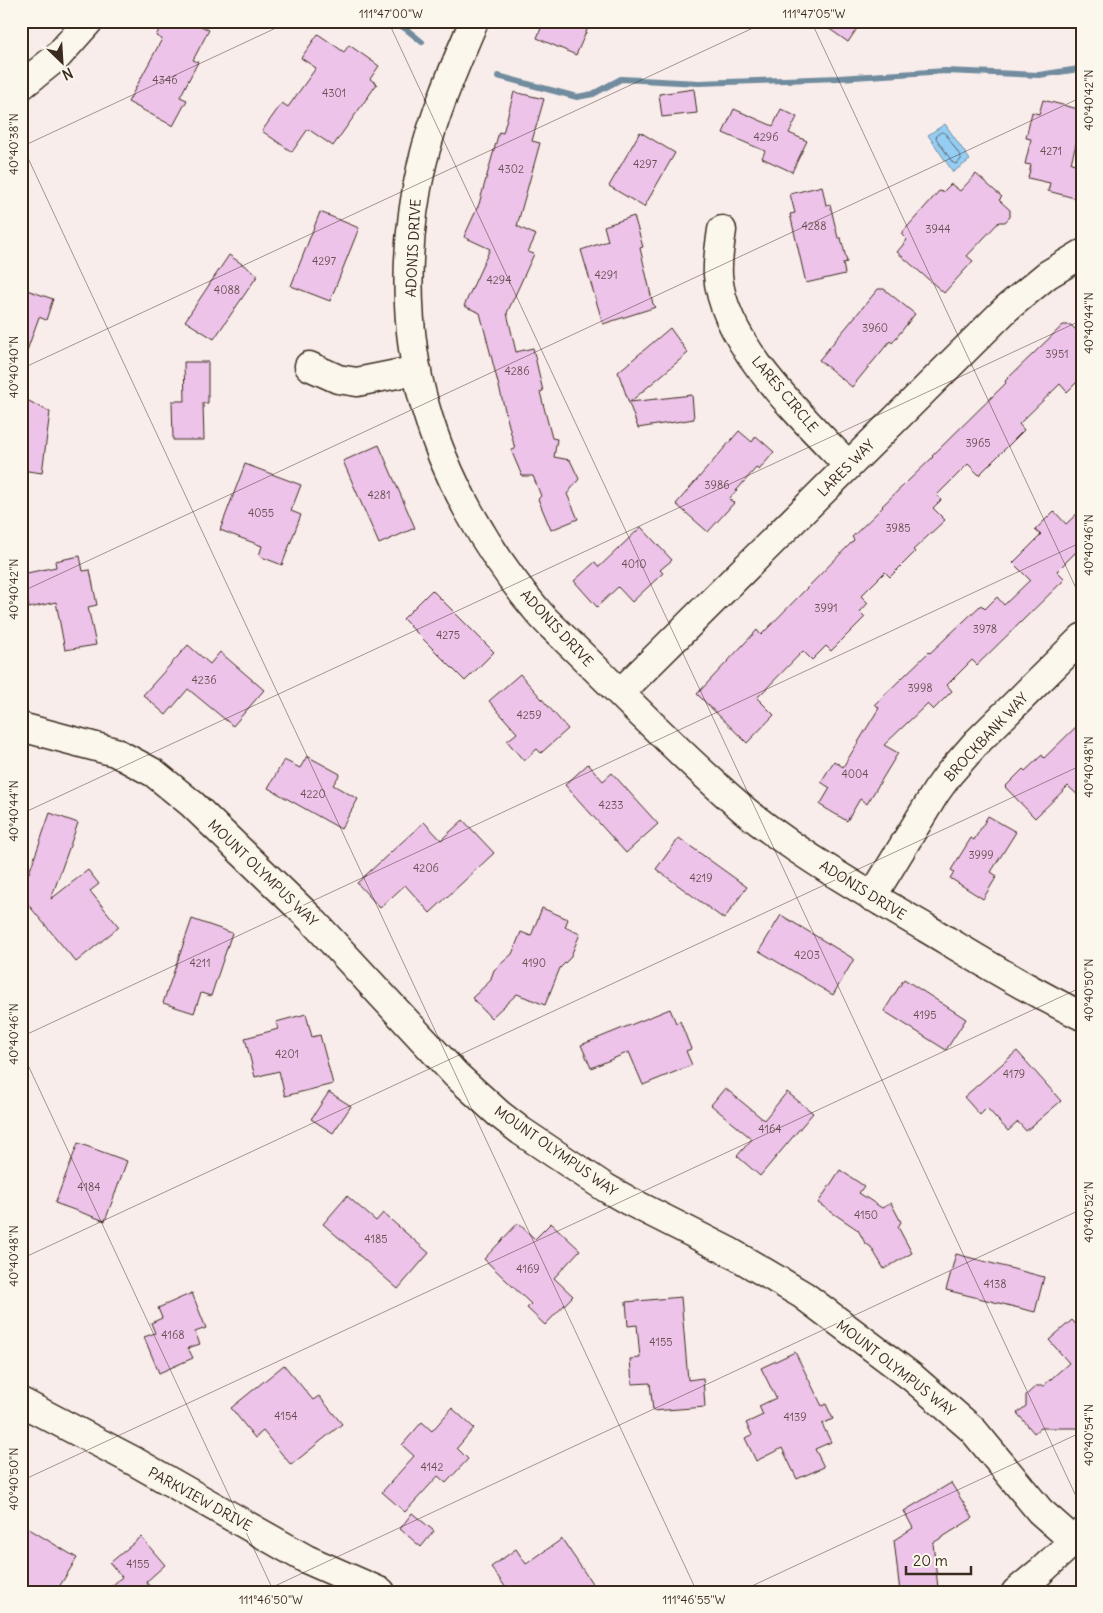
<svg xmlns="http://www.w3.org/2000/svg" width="1103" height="1613" viewBox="0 0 1103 1613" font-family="Delius,sans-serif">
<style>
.water{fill:#95cef4;stroke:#718c9e}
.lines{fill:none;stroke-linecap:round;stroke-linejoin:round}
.shore{stroke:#5f6c74;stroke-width:1}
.stream{stroke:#718c9e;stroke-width:6}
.building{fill:#edc3e9;stroke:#3b2a1e}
.minor-casing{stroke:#3b2a1e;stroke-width:31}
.minor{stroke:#fbf7ec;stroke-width:28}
.ticks{fill:none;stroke:#3b2a1e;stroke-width:1;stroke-opacity:0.45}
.labels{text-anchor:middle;stroke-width:4.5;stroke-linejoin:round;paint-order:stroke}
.number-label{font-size:11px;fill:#685051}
.street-label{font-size:14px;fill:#3b2a1e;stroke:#fbf7ec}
.neatline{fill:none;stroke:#3b2a1e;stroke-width:2}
.ticks-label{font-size:12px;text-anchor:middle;fill:#3b2a1e}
</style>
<rect width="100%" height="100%" fill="#f8edeb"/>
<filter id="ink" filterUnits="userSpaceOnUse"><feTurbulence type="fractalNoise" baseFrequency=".02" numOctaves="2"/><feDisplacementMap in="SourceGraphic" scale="10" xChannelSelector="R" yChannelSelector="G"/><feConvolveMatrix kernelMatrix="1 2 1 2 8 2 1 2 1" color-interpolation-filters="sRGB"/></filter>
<g filter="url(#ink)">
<path class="water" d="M945,124L970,160L953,172L928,135Z"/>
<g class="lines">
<path class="shore" d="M942,132L945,133L961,157V160L956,164L953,163L936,138L937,135Z"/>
<path class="stream" d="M393,21L406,29L422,42
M498,76L577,97L593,94L621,79L699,83L839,78L945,71L1039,75L1079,69"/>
</g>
<path class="building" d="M163,21H191L209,30L193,60L198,62L180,97L187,100L173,126L128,102L162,39L156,36Z
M544,21H591L576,55L537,38Z
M818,21H862L848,42Z
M318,34L344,52L349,45L379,66L370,79L377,84L333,146L308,129L292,152L262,131L282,103L288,107L316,68L301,58Z
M694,89L697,113L662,117L659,94Z
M514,92L544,99L532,141L540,143L517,226L536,235L528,252L534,254L507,313L516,352L533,348L543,391L540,392L552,438L557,439L554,457L570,460L579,479L567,494L578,519L551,530L538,499L541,496L533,476H522L511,450L515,449L480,313L464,306L490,249L464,237L479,204L499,132L503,133Z
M1043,100L1082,110V121L1071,163L1082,165V200L1048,191L1050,183L1028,178L1031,165L1025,164L1031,139L1026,138L1032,112L1039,114Z
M734,109L773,126L781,109L797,117L789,133L807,141L792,172L762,158L765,151L723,133Z
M640,132L675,153L644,207L609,186Z
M976,174L1002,197L999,200L1010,210V217L1005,222H999L967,256L973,261L944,293L897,252L907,240L901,234L939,191L943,192L951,184L960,191Z
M822,186L826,205L830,204L838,238H841L847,262L843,263L845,274L806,283L790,214L795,213L790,194Z
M320,212L359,228L330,301L291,286Z
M634,216L643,247L640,248L653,304L656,307L603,324L581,250L608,241L604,226Z
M229,255L258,275L214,339L185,321Z
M21,288L53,299L46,320L39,317L24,359H21Z
M878,289H884L915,314L892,343L890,341L852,387L819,360Z
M1063,325H1071L1082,336V377L1067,392L1060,384L1019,424L1024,430L979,475L968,464L937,495L941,500L933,508L945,520L913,550L915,552L890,577L885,572L861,596L868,603L860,612L865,617L831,651L826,646L812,660L803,651L757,698L774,715L747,743L697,694L757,630L761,635L854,540L852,537L883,507L882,506L933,457L932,456L1006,383L1005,381Z
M670,328L688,353L630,402L692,395L694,419L638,428L618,372Z
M184,362H208V403H203L204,440H173L172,401H185Z
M21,397L50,412L42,473L21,470Z
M739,431L752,442L756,436L774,452L759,470L756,468L729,499L734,503L708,532L676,504Z
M379,445L415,528L379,544L343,461Z
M245,464L301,485L291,511L301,515L282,565L259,556L262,546L220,530Z
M1082,509V546L1057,571L1065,579L977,665L972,660L947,685L952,691L933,710L927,704L884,745L898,753L867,804L860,799L847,821L820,805L830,788L821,782L834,761L843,767L879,708L875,704L929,652L930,653L981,605L985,609L997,597L1004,605L1030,580L1013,563L1041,535L1035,530L1054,511L1066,524Z
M641,527L672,560L660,570L663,573L632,602L618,587L597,607L574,581L595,562L599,567Z
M80,556L83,571L90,570L97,605L88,607L96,645L65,650L56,602L29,608L22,574L56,567L55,561Z
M432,590L494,652L465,681L403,619Z
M188,645L210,664L220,652L264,690L233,726L188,689L166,715L143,695Z
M520,674L568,729L541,753L537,749L524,761L507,741L517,733L489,701Z
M1082,721V799L1068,786L1035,818L1005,787L1023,769L1025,771L1042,755L1044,758Z
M307,756L340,774L333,785L358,799L341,829L268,788L284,760L300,768Z
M588,764L603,781L612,773L658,824L626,853L565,785Z
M50,813L78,823L51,899L88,870L99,884L90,891L119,927L76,962L21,896V885L24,876L29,873Z
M988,816L1016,832L991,872L997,876L983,899L950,878L954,872L951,870L971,838L974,840Z
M463,820L494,853L430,913L405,885L380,908L357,883L424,822L441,840Z
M679,838L747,887L724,919L656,869Z
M542,908L568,919L565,927L580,934L570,958L560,968L545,1005L517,994L491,1018L472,998L490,981L494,970L512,954L521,932L531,936Z
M781,915L854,959L833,995L759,951Z
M192,919L232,933L211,996L201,993L194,1013L163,1003Z
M904,979L966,1019L946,1050L884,1011Z
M670,1009L676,1023L680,1021L691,1049L686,1051L692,1065L643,1085L629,1052L591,1068L581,1045Z
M306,1014L312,1037L320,1035L333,1084L285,1096L279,1071L255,1077L245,1038L278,1029L276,1022Z
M1017,1051L1061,1101L1026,1131L1018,1122L1008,1131L987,1108L980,1115L964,1097Z
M725,1088L764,1120L787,1092L813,1113L760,1176L737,1156L752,1139L711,1105Z
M329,1092L351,1106L333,1133L311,1119Z
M78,1143L127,1161L105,1221L55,1203Z
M840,1170L864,1186L859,1193L882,1208L891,1203L901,1222L898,1227L912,1253L884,1269L871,1247L865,1243L858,1230L818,1203Z
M347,1196L376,1221L383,1213L429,1253L398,1289L323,1224Z
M518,1223L535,1239L551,1223L580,1250L554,1278L573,1296L545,1325L527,1308L531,1304L484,1259Z
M956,1254L1044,1277L1035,1312L946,1290Z
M192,1293L206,1328L195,1332L200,1344L188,1348L193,1358L159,1373L144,1337L155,1333L151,1323L162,1318L158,1308Z
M681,1297L688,1380L703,1378L705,1407L653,1411L650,1383L632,1384L630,1359L640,1358L637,1325L628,1326L626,1302Z
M1072,1320L1082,1331V1428H1040L1034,1433L1017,1413L1026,1406V1395L1036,1386H1043L1069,1363L1049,1340Z
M795,1352L822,1406L826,1404L833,1419L822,1424L831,1442L815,1449L824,1467L797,1479L782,1448L756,1461L745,1438L752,1435L746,1423L763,1415L759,1406L776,1398L761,1368Z
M284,1365L313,1400L319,1396L342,1424L291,1465L263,1431L255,1438L231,1408Z
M452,1408L474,1428L457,1448L468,1459L446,1483L438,1476L405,1512L382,1492L414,1456L402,1445L422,1422L432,1431Z
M951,1483L973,1518L933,1543L938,1588L900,1592L894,1540L913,1528L904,1511Z
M412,1513L434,1531L421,1547L400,1529Z
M21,1524L77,1558L56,1592H21Z
M141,1537L165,1565L146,1582L154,1592H105L122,1577L110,1563Z
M562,1539L598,1592H509L491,1567L516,1549L526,1564Z"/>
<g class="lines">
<g class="minor-casing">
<path id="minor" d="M474,21C454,68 434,114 422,164C404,242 403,328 425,406C445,478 487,551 535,608C544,620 556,630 567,641C589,662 611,684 633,706C671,743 708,780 749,814C804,857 866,893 926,928C978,959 1028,990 1082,1016
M21,86L57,57L89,21
M722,230C720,245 717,260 718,275C723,344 803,418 848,465
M309,366L338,379L357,382L417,370
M620,693L1007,308L1047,275L1082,254
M21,727L115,752L154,773L192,804L311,919L456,1075L499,1114L521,1131L606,1188L629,1201L730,1252L803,1295L912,1377L973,1430L1040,1511L1082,1548
M872,897L936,792L949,774L977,742L1082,638
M21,1402L132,1460L306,1559L381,1592
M1016,1592L1040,1572L1082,1533"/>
</g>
<use href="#minor" class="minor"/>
</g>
</g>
<path class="ticks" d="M388,21L1082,1509M811,21L1082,601M21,143L697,1592M21,147L291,21M21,369L768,21M21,592L1082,97M21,814L1082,320M21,1037L1082,542M21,1050L274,1592M21,1259L1082,765M21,1481L1082,987M262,1592L1082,1209M739,1592L1082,1432"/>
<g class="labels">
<g class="number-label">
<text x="165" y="84">4346</text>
<text x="334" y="97">4301</text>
<text x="766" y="141">4296</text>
<text x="1051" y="155">4271</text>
<text x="645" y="168">4297</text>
<text x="511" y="173">4302</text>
<text x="814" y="230">4288</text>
<text x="938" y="233">3944</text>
<text x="324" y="265">4297</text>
<text x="606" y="279">4291</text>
<text x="499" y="284">4294</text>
<text x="227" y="294">4088</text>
<text x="875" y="332">3960</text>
<text x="1057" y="358">3951</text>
<text x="517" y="375">4286</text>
<text x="978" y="447">3965</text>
<text x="717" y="489">3986</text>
<text x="379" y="499">4281</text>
<text x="261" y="517">4055</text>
<text x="898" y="532">3985</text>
<text x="634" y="568">4010</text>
<text x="826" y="612">3991</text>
<text x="985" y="633">3978</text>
<text x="448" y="639">4275</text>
<text x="204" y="684">4236</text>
<text x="920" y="692">3998</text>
<text x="529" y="719">4259</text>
<text x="855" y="778">4004</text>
<text x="313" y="798">4220</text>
<text x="611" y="809">4233</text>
<text x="981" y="859">3999</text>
<text x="426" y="872">4206</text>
<text x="701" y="882">4219</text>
<text x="807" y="959">4203</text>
<text x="200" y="967">4211</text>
<text x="534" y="967">4190</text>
<text x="925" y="1019">4195</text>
<text x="287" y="1058">4201</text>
<text x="1014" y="1078">4179</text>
<text x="770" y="1133">4164</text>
<text x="89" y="1191">4184</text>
<text x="866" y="1219">4150</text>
<text x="376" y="1243">4185</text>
<text x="528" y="1273">4169</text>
<text x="995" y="1288">4138</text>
<text x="173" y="1339">4168</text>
<text x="661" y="1346">4155</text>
<text x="286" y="1420">4154</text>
<text x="795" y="1421">4139</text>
<text x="432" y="1471">4142</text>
<text x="138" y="1568">4155</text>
</g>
<g class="street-label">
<text transform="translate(413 248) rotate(-87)" y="5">ADONIS DRIVE</text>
<text transform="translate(785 394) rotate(50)" y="5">LARES CIRCLE</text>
<text transform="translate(846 468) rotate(-45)" y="5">LARES WAY</text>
<text transform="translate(557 628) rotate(47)" y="5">ADONIS DRIVE</text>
<text transform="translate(986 737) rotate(-47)" y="5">BROCKBANK WAY</text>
<text transform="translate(263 873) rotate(44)" y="5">MOUNT OLYMPUS WAY</text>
<text transform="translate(863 890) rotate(32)" y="5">ADONIS DRIVE</text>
<text transform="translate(556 1151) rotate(35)" y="5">MOUNT OLYMPUS WAY</text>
<text transform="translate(896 1368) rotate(38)" y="5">MOUNT OLYMPUS WAY</text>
<text transform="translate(200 1499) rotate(29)" y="5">PARKVIEW DRIVE</text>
</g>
</g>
<rect width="1103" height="1613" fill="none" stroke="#fbf7ec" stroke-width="55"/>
<g transform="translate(62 62) rotate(155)" stroke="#fbf7ec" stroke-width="4" paint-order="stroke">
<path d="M0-4L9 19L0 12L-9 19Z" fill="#3b2a1e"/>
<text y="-8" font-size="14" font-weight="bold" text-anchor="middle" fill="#3b2a1e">N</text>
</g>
<path d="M906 1566v8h65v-8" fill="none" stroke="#3b2a1e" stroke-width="2.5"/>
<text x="913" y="1566" font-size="15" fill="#3b2a1e" stroke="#fbf7ec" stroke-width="4" paint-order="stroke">20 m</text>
<rect x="28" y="28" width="1048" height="1558" class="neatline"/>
<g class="ticks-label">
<text x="391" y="18">111°47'00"W</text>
<text x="814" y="18">111°47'05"W</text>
<text transform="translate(1089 100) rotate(-90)" y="4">40°40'42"N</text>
<text transform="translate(14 144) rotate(-90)" y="4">40°40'38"N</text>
<text transform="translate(1089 323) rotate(-90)" y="4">40°40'44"N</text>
<text transform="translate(14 367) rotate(-90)" y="4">40°40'40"N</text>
<text transform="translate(1089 545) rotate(-90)" y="4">40°40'46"N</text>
<text transform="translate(14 589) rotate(-90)" y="4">40°40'42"N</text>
<text transform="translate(1089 767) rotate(-90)" y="4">40°40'48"N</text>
<text transform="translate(14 811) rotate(-90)" y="4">40°40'44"N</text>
<text transform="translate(1089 990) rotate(-90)" y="4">40°40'50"N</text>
<text transform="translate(14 1034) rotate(-90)" y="4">40°40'46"N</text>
<text transform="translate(1089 1212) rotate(-90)" y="4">40°40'52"N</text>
<text transform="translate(14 1256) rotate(-90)" y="4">40°40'48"N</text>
<text transform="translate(1089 1435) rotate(-90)" y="4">40°40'54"N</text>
<text transform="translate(14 1479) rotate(-90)" y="4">40°40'50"N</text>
<text x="271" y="1604">111°46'50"W</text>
<text x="694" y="1604">111°46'55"W</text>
</g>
</svg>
